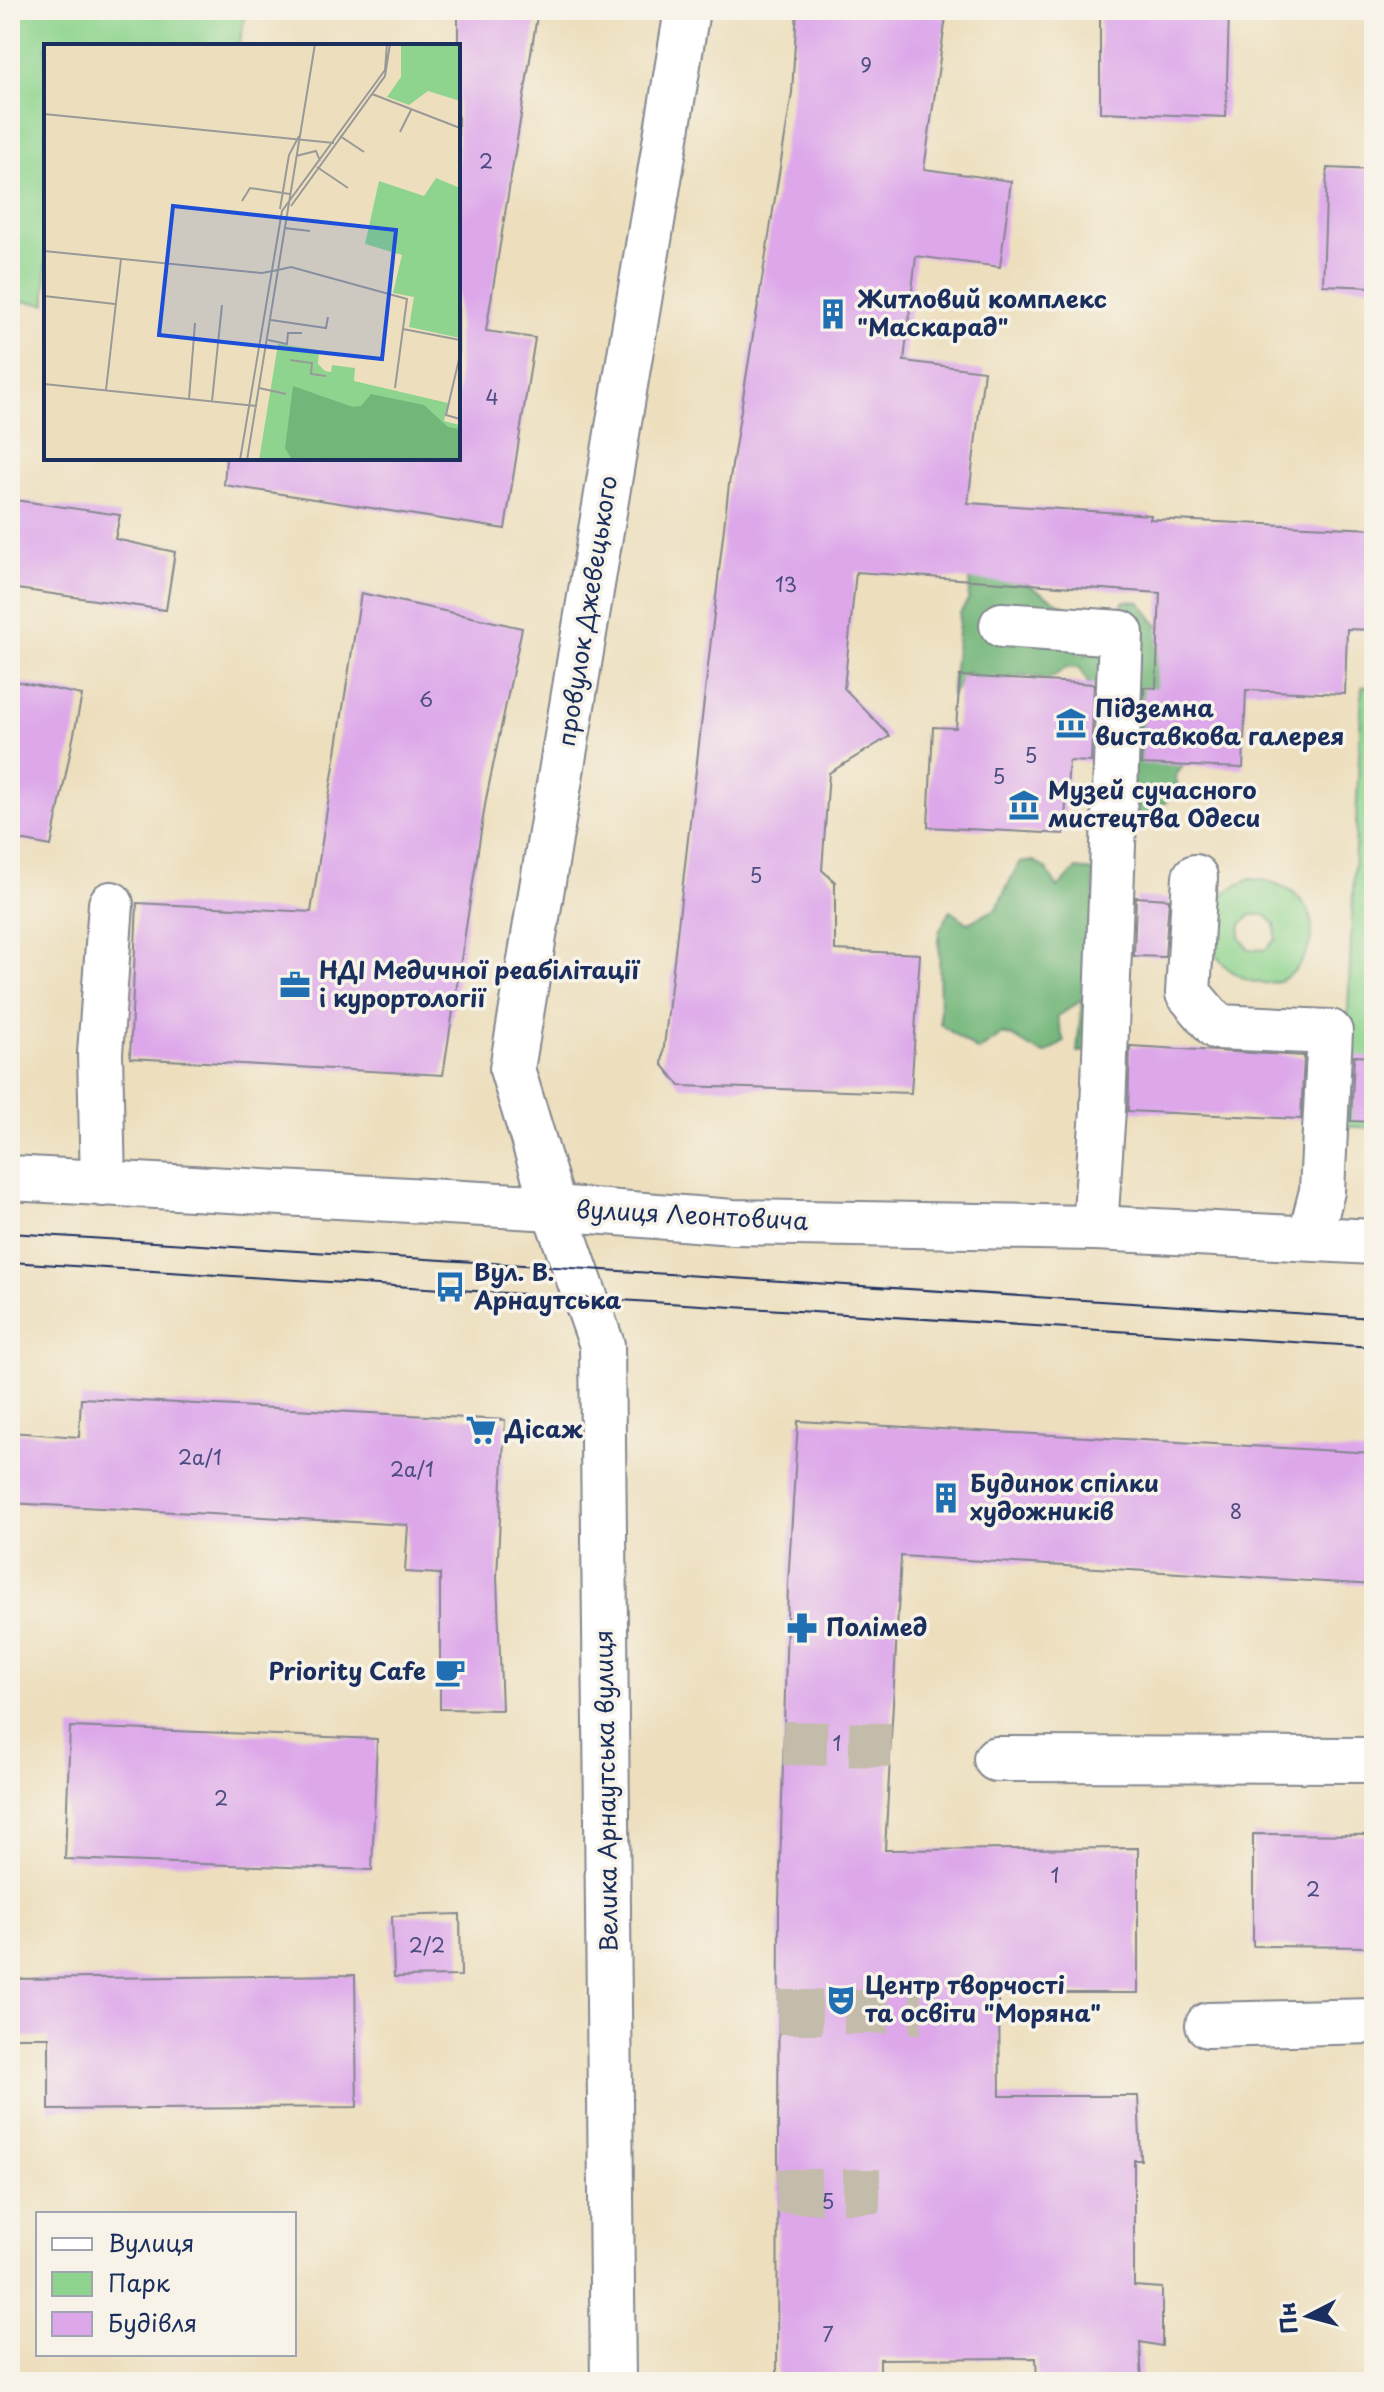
<svg xmlns="http://www.w3.org/2000/svg" width="1384" height="2392" viewBox="0 0 1384 2392" font-family="'Playpen Sans',sans-serif">
<style>
.green{fill:#8ed48e;stroke:#548276;stroke-width:2;fill-rule:evenodd}
.forest{fill:#72b679;stroke:#46726c;stroke-width:2}
.building{fill:#dda7ea}
.lines{fill:none;stroke-linecap:round;stroke-linejoin:round}
.minor-tunnel{stroke:#c3bcab;stroke-width:44;stroke-dasharray:44 22;stroke-linecap:butt}
.minor-casing{stroke:#84878e;stroke-width:48}
.major-casing{stroke:#84878e;stroke-width:48}
.minor{stroke:#fff;stroke-width:44}
.major{stroke:#fff;stroke-width:44}
.tram{stroke:#1b2f5e;stroke-width:2}
.labels{text-anchor:middle;stroke-width:7;stroke-linejoin:round;paint-order:stroke}
.number-label{font-size:20px;fill:#4c4d81}
.poi-label{font-size:24px;font-weight:bold;fill:#1b2f5e;stroke:#f7f3e8;text-anchor:start}
.street-label{font-size:24px;fill:#1b2f5e;stroke:#f7f3e8}
.inset-road{fill:none;stroke:#999998;stroke-width:2}
.view{fill:#1d4ed8;fill-opacity:0.15;stroke:#1d4ed8;stroke-width:4}
.inset-edge{fill:none;stroke:#1b2f5e;stroke-width:4}
</style>
<rect width="100%" height="100%" fill="#f7f3e8"/>
<filter id="ink" filterUnits="userSpaceOnUse"><feTurbulence type="fractalNoise" baseFrequency=".0125" numOctaves="2"/><feDisplacementMap in="SourceGraphic" scale="16" xChannelSelector="R" yChannelSelector="G"/><feConvolveMatrix kernelMatrix="1 2 1 2 8 2 1 2 1" color-interpolation-filters="sRGB"/></filter>
<filter id="wash" filterUnits="userSpaceOnUse"><feTurbulence type="fractalNoise" baseFrequency=".006" numOctaves="4" result="noise"/><feDisplacementMap in="SourceGraphic" scale="32" xChannelSelector="R" yChannelSelector="G"/><feGaussianBlur stdDeviation="1.8" result="paint"/><feColorMatrix in="noise" values="0 0 0 0 0 0 0 0 0 0 0 0 0 0 0 0 0 1.4 0 .05"/><feComposite in="paint" operator="in"/></filter>
<g filter="url(#wash)">
<rect width="100%" height="100%" fill="#eddfbe"/>
<path class="green" d="M10,10H246L239,46H46V304L10,300Z
M1374,686V1128L1343,1126L1362,687Z
M1251,879C1290,880 1325,909 1307,951C1269,1040 1141,921 1251,879ZM1251,915H1265L1275,924L1276,939L1265,950L1249,949L1240,938L1241,924Z"/>
<path class="forest" d="M971,572L1009,574L1066,607L1065,643L1083,656L1102,639L1124,601L1140,602L1159,627L1198,743L1175,777L1179,788L1149,820L1129,829L1123,708L1096,698L1080,668H1066L1049,679L1021,675L989,683L967,672L951,696L960,613L968,601Z
M1034,861L1046,869L1058,888L1076,869L1093,871L1104,1049L1077,1052L1082,1000L1057,1017L1064,1042L1045,1054C1028,1050 1021,1037 1003,1034L978,1051L940,1024L939,932L950,911L968,923L996,909L1019,863Z"/>
<g id="blocks">
<path class="building" d="M458,10H538L486,331L535,338L505,529L224,485L226,458H458Z
M797,10H947L924,169L1011,181L1000,267L916,256L904,361L984,371L968,503L1151,515L1150,519L1374,529V630L1347,629L1345,694L1246,690L1243,768L1141,764L1144,687L1156,688L1160,593L856,572L844,688L890,736L829,773L822,870L835,882V950L920,954L911,1093L680,1086L662,1064L729,484L792,93Z
M1100,10H1229L1226,117L1100,112Z
M1327,168L1374,170V287L1323,285Z
M15,500L120,515L115,539L175,552L166,610L10,588V533Z
M361,593L522,628L486,799L443,1075L130,1058L137,903L311,912Z
M960,676L1094,684L1091,762L1069,761L1064,834L928,827L933,727L956,728Z
M10,680L82,695L51,846L10,838Z
M1136,897L1169,899L1165,957L1134,956Z
M1130,1046L1304,1056L1301,1119L1128,1111Z
M1354,1056L1374,1057V1122L1351,1121Z
M81,1398L505,1420L497,1577L502,1710L440,1709V1574L405,1572L408,1525L10,1503V1432L79,1437Z
M798,1421L1374,1453V1585L901,1556L885,1850L1138,1848V1993H999L1000,2096H1138L1141,2160H1134V2286L1162,2288V2346L1140,2342L1142,2382H1037L1036,2358L880,2359V2382H777L779,1904L788,1584Z
M70,1727L377,1739L372,1870L65,1859Z
M1253,1834L1374,1835V1947L1253,1946Z
M460,1914L461,1976L394,1977L392,1916Z
M355,1975L357,2107L49,2110V2037H10V1979Z"/>
</g>
</g>
<g filter="url(#ink)">
<use href="#blocks" fill-opacity="0" stroke="#84878e" stroke-width="2"/>
<g class="lines">
<path class="minor-tunnel" d="M783,1743L891,1745
M778,2012H921
M777,2191H880"/>
<g class="minor-casing">
<path id="minor" d="M1002,625L1121,633L1103,1109L1095,1228
M1195,877L1188,993L1217,1027L1330,1032L1322,1191L1310,1238
M10,1178L554,1208L512,1069L687,10
M103,1184L100,1053L111,904
M996,1759L1374,1760
M1208,2025L1374,2021"/>
</g>
<g class="major-casing">
<path id="major" d="M613,2382L602,1345L554,1208L733,1222L1095,1228L1374,1242"/>
</g>
<use href="#minor" class="minor"/>
<use href="#major" class="major"/>
<path class="tram" d="M10,1233L1374,1318
M10,1262L1374,1347"/>
</g>
</g>
<defs>
<g id="building-bare" transform="scale(2.4)"><path d="M-4-6H4V6H1V3H-1V6H-4ZM-2.5-4.3h1.7v1.8h-1.7ZM.8-4.3h1.7v1.8H.8ZM-2.5-1h1.7V.8h-1.7ZM.8-1h1.7V.8H.8Z" fill="#1f6fb2" stroke="#f7f3e8" stroke-width="2.5" paint-order="stroke"/></g>
<g id="museum-bare" transform="scale(2.4)"><path d="M0-6L6-3V-2H-6V-3ZM-5-1h2V3h-2ZM-1-1h2V3h-2ZM3-1h2V3H3ZM-6 4H6V6H-6Z" fill="#1f6fb2" stroke="#f7f3e8" stroke-width="2.5" paint-order="stroke"/></g>
<g id="office-bare" transform="scale(2.4)"><path d="M-6-3h4V-5.5h4V-3h4V5H-6ZM-1-4.5V-3h2v-1.5ZM-6 0V1H6V0Z" fill="#1f6fb2" stroke="#f7f3e8" stroke-width="2.5" paint-order="stroke"/></g>
<g id="bus-bare" transform="scale(2.4)"><path d="M-5-6H5V4H4V6H2V4H-2V6H-4V4H-5ZM-3.5-4V0h7V-4ZM-3.5 1.2v1.5H-2V1.2ZM2 1.2v1.5H3.5V1.2Z" fill="#1f6fb2" stroke="#f7f3e8" stroke-width="2.5" paint-order="stroke"/></g>
<g id="supermarket-bare" transform="scale(2.4)"><path d="M-6-5.5h2.5l.6 2H6L4.5 2H-2.5L-4.4-4H-6ZM-1.5 3.2a1.3 1.3 0 1 0 .1 0ZM3 3.2a1.3 1.3 0 1 0 .1 0Z" fill="#1f6fb2" stroke="#f7f3e8" stroke-width="2.5" paint-order="stroke"/></g>
<g id="pharmacy-bare" transform="scale(2.4)"><path d="M-2-6h4v4h4v4h-4v4h-4v-4h-4v-4h4Z" fill="#1f6fb2" stroke="#f7f3e8" stroke-width="2.5" paint-order="stroke"/></g>
<g id="cafe-bare" transform="scale(2.4)"><path d="M-5.5-4.5H6V0H3Q3 3.5 0 3.5H-2.5Q-5.5 3.5-5.5 0ZM3-3.2v2h1.7v-2ZM-6 4.5H4V6H-6Z" fill="#1f6fb2" stroke="#f7f3e8" stroke-width="2.5" paint-order="stroke"/></g>
<g id="theatre-bare" transform="scale(2.4)"><path d="M-5-5.5Q0-4 5-5.5V0Q5 5 0 6Q-5 5-5 0ZM-3.3-2.5H-1v1.5H-3.3ZM1-2.5H3.3v1.5H1ZM-2.8 1Q0 5.5 2.8 1Z" fill="#1f6fb2" stroke="#f7f3e8" stroke-width="2.5" paint-order="stroke"/></g>
</defs>
<g fill-rule="evenodd">
<use href="#building-bare" x="833" y="314"/>
<use href="#museum-bare" x="1071" y="723"/>
<use href="#museum-bare" x="1024" y="805"/>
<use href="#office-bare" x="295" y="985"/>
<use href="#bus-bare" x="450" y="1287"/>
<use href="#supermarket-bare" x="481" y="1430"/>
<use href="#building-bare" x="946" y="1498"/>
<use href="#pharmacy-bare" x="802" y="1628"/>
<use href="#cafe-bare" x="450" y="1672"/>
<use href="#theatre-bare" x="841" y="2000"/>
</g>
<g class="labels">
<g class="number-label">
<text x="866" y="73">9</text>
<text x="486" y="169">2</text>
<text x="492" y="405">4</text>
<text x="786" y="592">13</text>
<text x="426" y="707">6</text>
<text x="1031" y="763">5</text>
<text x="999" y="784">5</text>
<text x="756" y="883">5</text>
<text x="200" y="1465">2а/1</text>
<text x="412" y="1477">2а/1</text>
<text x="1236" y="1519">8</text>
<text x="837" y="1751">1</text>
<text x="221" y="1806">2</text>
<text x="1055" y="1883">1</text>
<text x="1313" y="1897">2</text>
<text x="427" y="1953">2/2</text>
<text x="828" y="2209">5</text>
<text x="828" y="2342">7</text>
</g>
<g class="poi-label">
<text x="857" y="308">Житловий комплекс<tspan x="857" dy="28">"Маскарад"</tspan></text>
<text x="1095" y="717">Підземна<tspan x="1095" dy="28">виставкова галерея</tspan></text>
<text x="1048" y="799">Музей сучасного<tspan x="1048" dy="28">мистецтва Одеси</tspan></text>
<text x="319" y="979">НДІ Медичної реабілітації<tspan x="319" dy="28">і курортології</tspan></text>
<text x="474" y="1281">Вул. В.<tspan x="474" dy="28">Арнаутська</tspan></text>
<text x="505" y="1438">Дісаж</text>
<text x="970" y="1492">Будинок спілки<tspan x="970" dy="28">художників</tspan></text>
<text x="826" y="1636">Полімед</text>
<text x="426" y="1680" text-anchor="end">Priority Cafe</text>
<text x="865" y="1994">Центр творчості<tspan x="865" dy="28">та освіти "Моряна"</tspan></text>
</g>
<g class="street-label">
<text transform="translate(588 611) rotate(-81)" y="8">провулок Джевецького</text>
<text transform="translate(692 1216) rotate(3)" y="8">вулиця Леонтовича</text>
<text transform="translate(607 1791) rotate(-91)" y="8">Велика Арнаутська вулиця</text>
</g>
</g>
<g transform="translate(44 44)">
<rect width="416" height="416" fill="#eddfbe"/>
<path d="M357,0H416V57L384,47L365,61L343,53L357,33ZM392,134L416,144V294L365,283L370,253L349,249L358,211L321,200L335,137L380,152ZM234,300L275,306L274,320L281,327L287,328L288,321L311,324L310,337L404,359L400,377L416,381V416H215Z" fill="#8ed48e"/>
<path d="M249,342L309,363L317,362L327,350L380,361L404,383L416,385V416H248L241,404Z" fill="#72b679"/>
<path class="inset-road" d="M271,0L234,226L247,223L363,255L351,344M328,50L416,84M0,70L290,99M356,88L367,66M296,92L320,108M252,112L272,107L276,117M273,123L304,144M198,157L206,144L246,150M247,162L341,32L346,0M236,165L245,111L255,92M240,184L266,187M0,207L218,229L234,226L203,416M0,252L71,260M227,276L282,284L284,273M359,285L416,296M224,296L243,300L244,289H258M416,311L402,371L416,375M246,316L268,319L267,330L282,332M0,340L213,362M215,344L242,350M62,346L77,215M145,355L151,279M168,357L178,261M196,416L238,167L341,26L343,0"/>
<path class="view" d="M129,162L352,186L338,315L115,291Z"/>
<rect width="416" height="416" class="inset-edge"/>
</g>
<rect width="1384" height="2392" fill="none" stroke="#f7f3e8" stroke-width="40"/>
<rect x="36" y="2212" width="260" height="144" fill="#f7f3e8" stroke="#9fa5b1" stroke-width="2"/>
<rect x="52" y="2238" width="40" height="12" fill="#ffffff" stroke="#9fa5b1" stroke-width="2"/>
<text x="108" y="2252" font-size="24" fill="#1b2f5e">Вулиця</text>
<rect x="52" y="2272" width="40" height="24" fill="#8ed48e" stroke="#9fa5b1" stroke-width="2"/>
<text x="108" y="2292" font-size="24" fill="#1b2f5e">Парк</text>
<rect x="52" y="2312" width="40" height="24" fill="#dda7ea" stroke="#9fa5b1" stroke-width="2"/>
<text x="108" y="2332" font-size="24" fill="#1b2f5e">Будівля</text>
<g transform="translate(1308 2316) rotate(264)" stroke="#f7f3e8" stroke-width="6" paint-order="stroke">
<path d="M0-6L14 30L0 20L-14 30Z" fill="#1b2f5e"/>
<text y="-12" font-size="22" font-weight="bold" text-anchor="middle" fill="#1b2f5e">Пн</text>
</g>
</svg>
